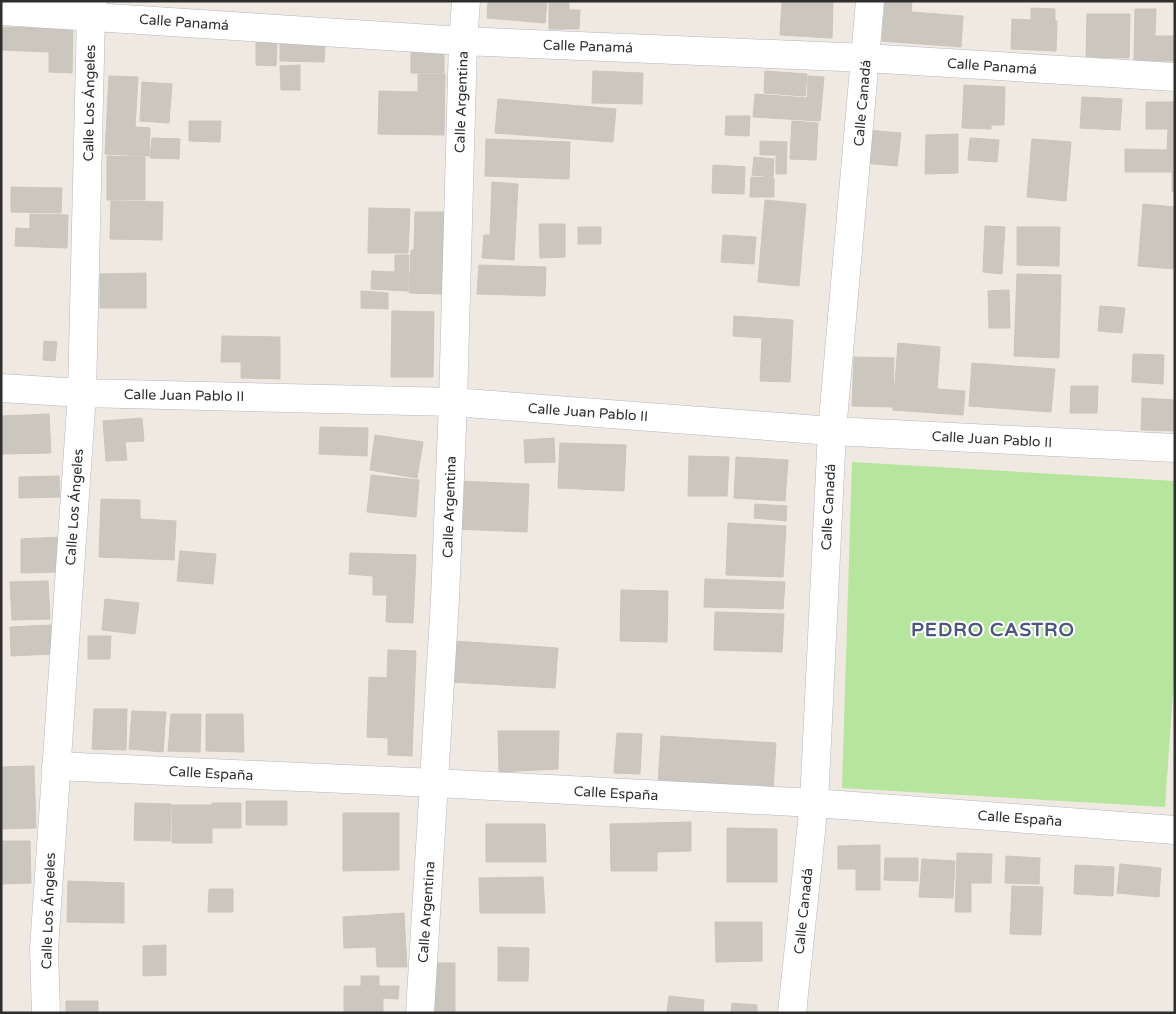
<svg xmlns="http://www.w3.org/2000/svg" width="1176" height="1014" viewBox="0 0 1176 1014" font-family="'Varela Round',sans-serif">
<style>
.green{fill:#b6e59e}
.building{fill:#cbc7bf;stroke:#cbc5ba}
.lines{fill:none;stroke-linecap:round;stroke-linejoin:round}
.minor-casing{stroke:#b4b7c1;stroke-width:29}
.minor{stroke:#fff;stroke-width:28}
.labels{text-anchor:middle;stroke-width:4;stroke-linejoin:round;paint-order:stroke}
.street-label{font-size:14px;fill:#2e2e2e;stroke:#fff}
.district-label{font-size:19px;font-weight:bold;letter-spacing:1px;fill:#4d5680;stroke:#fff}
</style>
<rect width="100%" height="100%" fill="#efe9e1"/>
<path class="green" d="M852,462L1175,481V662L1165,807L842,788Z"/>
<path class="building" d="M488,1H547L545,23L487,18Z
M549,1H569V10H580L579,29H549Z
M782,1H833L832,38L780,35Z
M885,1H912L911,12L963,16L961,47L882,41Z
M1031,8L1055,9V21H1057L1056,51L1011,49L1012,19L1031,20Z
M1135,9H1156L1155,36H1175V61H1134Z
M1087,14H1130L1129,58L1086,57Z
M1,27L73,29L72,73L49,72V52L1,50Z
M256,42L277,43L276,66L256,65Z
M280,44L325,46L324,62L280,61Z
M411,49H444V73H411Z
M300,65V90H281L280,66Z
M593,71L643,73L642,104L592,103Z
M765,71L807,74L805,96L764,93Z
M418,74H445L444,135L378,134L379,91L418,92Z
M109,76L138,77L135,127L150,128L149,156L105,154Z
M808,76L824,77L820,121L753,117L755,94L807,98Z
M142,82L172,84L169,123L140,121Z
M964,85L1005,87L1004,125H991V129L962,128Z
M1082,97L1122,99L1120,130L1080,128Z
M498,99L616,109L613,142L495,133Z
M1146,102H1175V192H1172V172H1125V149L1167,150L1168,129H1146Z
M726,116H750L749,136L725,135Z
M189,121H221L220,142L189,141Z
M792,121L818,123L816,160L790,159Z
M867,130L901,133L897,166L864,163Z
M958,134V173L925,174L926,135Z
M152,138L180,139L179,159L150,158Z
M970,138L999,140L997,162L968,160Z
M486,139L570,142L569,179L485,176Z
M1032,139L1071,142L1066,201L1027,197Z
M760,141L787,142L786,174H776V155H760Z
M107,156L145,157V200H107Z
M754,157L774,159L773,177L752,175Z
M713,165L745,167L744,194L712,193Z
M751,177L774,178V197H750Z
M492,182L518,184L514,260L482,258L484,235H490Z
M11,187L62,188L61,213L11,212Z
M765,200L806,204L799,286L758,282Z
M111,201L163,202L162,240L110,239Z
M1143,204L1175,207V269L1138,266Z
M369,208L410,209L408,253H368Z
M415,212H446L445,251L414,250Z
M30,214L68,215L67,248L15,246L16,228L30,229Z
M539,224H565V257L540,258Z
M985,226L1005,227L1002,274L983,272Z
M578,227H601V244H578Z
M1017,227H1060L1059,266L1017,265Z
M723,235L756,237L754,264L721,262Z
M411,250L444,251L442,294L409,293Z
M395,255H409L408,291L371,289L372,271L395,272Z
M479,265L546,267L545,296L477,294Z
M146,273V308H100V274Z
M1017,274L1061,275L1059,358L1014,356Z
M1009,290L1010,328H989L988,291Z
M361,291L388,293V309L361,308Z
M1100,306L1125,308L1122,333L1098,331Z
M392,311L434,312L433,377H391Z
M734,316L793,320L790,382L760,381L762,338L733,336Z
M222,336L280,337V379L241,378V362H221Z
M44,341L57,342L55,361L43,360Z
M898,343L940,347L937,389L965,391L963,415L893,410Z
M1133,354L1164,355L1163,384L1132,382Z
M854,357L894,358L893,407L852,406Z
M972,363L1055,369L1051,412L969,406Z
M1071,386H1098L1097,413H1070Z
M1142,398L1175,400V431L1141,430Z
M49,414L51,453L1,454V416Z
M142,418L144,441L125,442L127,460L106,461L103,421Z
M320,427L368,428L367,456L319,454Z
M375,435L423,442L417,478L370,470Z
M554,438L555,462L525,463L524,440Z
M560,443L626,445L624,491L558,488Z
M689,456L729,457L727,496H688Z
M736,457L788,460L785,501L734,498Z
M371,475L419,480L416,517L367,512Z
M59,476L60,497L19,498V477Z
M456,481L529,484L527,532L454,529Z
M101,499L140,500V519L176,521L174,560L99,557Z
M755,504L787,506L786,521L754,518Z
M728,523L786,526L783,577L726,575Z
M63,537V572L21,573V539Z
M180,551L216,554L213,584L177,581Z
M350,553L416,555L413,623L386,622L387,595H373V576L349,574Z
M705,579L785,582L783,609L704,607Z
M48,581L50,619L12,620L10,582Z
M621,590L668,591L667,642L620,641Z
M105,599L139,603L135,634L102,630Z
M715,612L784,614L782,652L714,650Z
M51,625L53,654L11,656L10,627Z
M88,636H111L110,659H88Z
M454,641L558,648L555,688L451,682Z
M388,650L416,651L412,756L388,755V738L367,737L369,677L387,678Z
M94,709H127L126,750L92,749Z
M132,711L166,712L163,752L129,749Z
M171,714H201L200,752L168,751Z
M206,714H243L244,752L206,751Z
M498,731H559L558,769L499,772Z
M617,733L642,734L640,774L614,773Z
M661,736L776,743L773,791L658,784Z
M34,766L36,828L1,829V767Z
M246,801H287V825H246Z
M135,803L171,804L170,841L134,840Z
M212,803H241V828H213Z
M172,805H212V843H172Z
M343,813H399V870L343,871Z
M691,822V851L657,852V871H611L610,824Z
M486,824H545L546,862H486Z
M727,828L777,829V882H727Z
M1,841H30L31,883L1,884Z
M880,845V890H856V869H838V846Z
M957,853L992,854L991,883H971V912H955Z
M1006,856L1040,858L1039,884L1005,883Z
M885,858H918V881L884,880Z
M922,859L955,861L953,898L919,897Z
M1120,864L1161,868L1159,897L1117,893Z
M1075,865L1114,867L1113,896L1074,894Z
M543,877L545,913H480L479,878Z
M68,881L124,883V923L67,922Z
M1012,886L1043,887L1041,935L1010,934Z
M209,889H233V912H208Z
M404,913L407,967H377L376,947L344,948L343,917Z
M715,922H762V961L716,962Z
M166,945V975L143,976V946Z
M498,947L529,948L528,981H498Z
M426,963H455V1012H426Z
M361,976H379V986H399L398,999L383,998V1013H344V986H361Z
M669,996L704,1000L703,1013H667Z
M66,1001H98V1013H66Z
M732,1003L757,1005V1013H731Z"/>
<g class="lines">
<g class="minor-casing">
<path id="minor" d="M1,11L463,41L866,58L1175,77
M1,388L82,393L453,402L832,431L1175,448
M56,766L435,783L814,803L1175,830
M46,1013L44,949L82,393L91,16L93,1
M420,1013L445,599L453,402L463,41L466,1
M792,1013L814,803L832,431L870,1"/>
</g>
<use href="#minor" class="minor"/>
</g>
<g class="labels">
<g class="street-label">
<text transform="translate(184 22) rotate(4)" y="5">Calle Panamá</text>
<text transform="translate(588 46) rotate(2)" y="5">Calle Panamá</text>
<text transform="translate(992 66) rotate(4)" y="5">Calle Panamá</text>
<text transform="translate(461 102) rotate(-88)" y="5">Calle Argentina</text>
<text transform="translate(89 103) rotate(-89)" y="5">Calle Los Ángeles</text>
<text transform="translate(862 103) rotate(-85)" y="5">Calle Canadá</text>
<text transform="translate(184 395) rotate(1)" y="5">Calle Juan Pablo II</text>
<text transform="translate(588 412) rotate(4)" y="5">Calle Juan Pablo II</text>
<text transform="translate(992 439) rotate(3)" y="5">Calle Juan Pablo II</text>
<text transform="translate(74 507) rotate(-86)" y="5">Calle Los Ángeles</text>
<text transform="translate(449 507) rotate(-88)" y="5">Calle Argentina</text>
<text transform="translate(828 507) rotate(-87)" y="5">Calle Canadá</text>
<text transform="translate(211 773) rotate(3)" y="5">Calle España</text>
<text transform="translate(616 793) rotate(3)" y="5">Calle España</text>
<text transform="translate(1020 818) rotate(4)" y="5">Calle España</text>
<text transform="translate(48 911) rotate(-88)" y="5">Calle Los Ángeles</text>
<text transform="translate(803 911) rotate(-84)" y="5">Calle Canadá</text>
<text transform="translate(426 912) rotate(-86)" y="5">Calle Argentina</text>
</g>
<g class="district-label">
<text x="993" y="636">PEDRO CASTRO</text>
</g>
</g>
<rect width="1176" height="1014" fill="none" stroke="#2e2e2e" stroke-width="5"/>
</svg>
